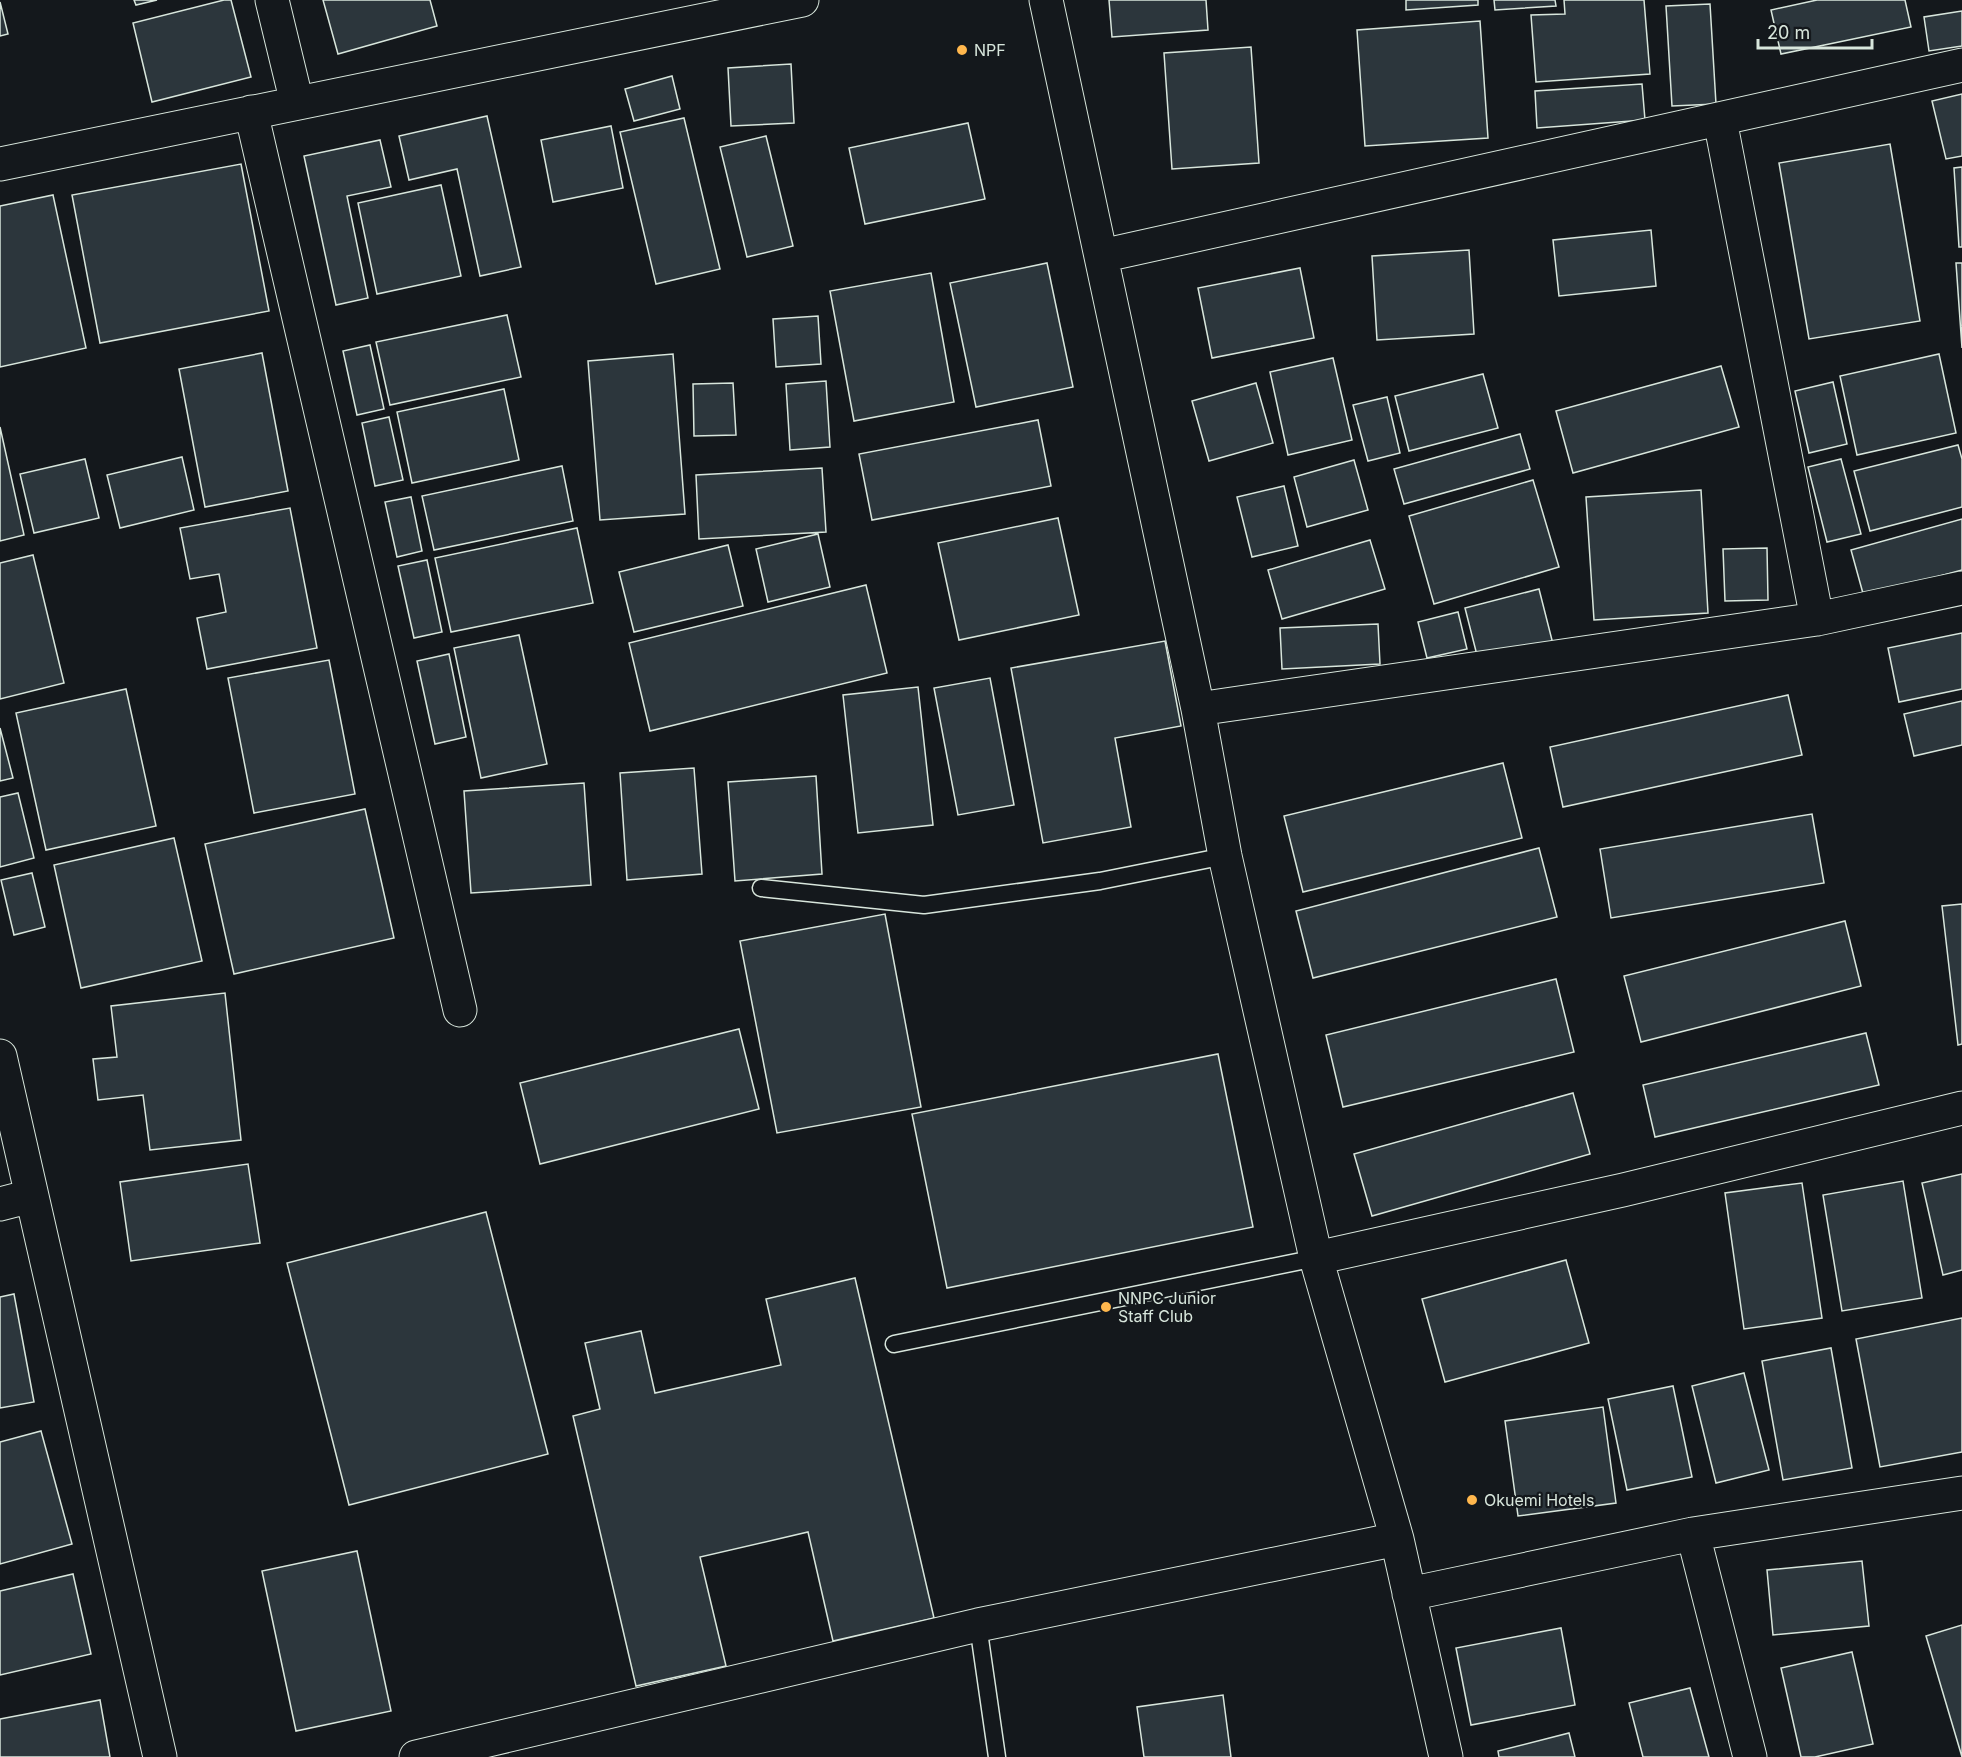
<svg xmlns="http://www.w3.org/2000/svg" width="1962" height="1757" viewBox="0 0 1962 1757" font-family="Inter,sans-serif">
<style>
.building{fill:#2c363c;stroke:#d8e6dc;stroke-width:1.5}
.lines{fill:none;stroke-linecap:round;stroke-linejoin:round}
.lane-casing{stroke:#d8e6dc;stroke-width:19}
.street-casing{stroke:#d8e6dc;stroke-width:35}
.lane{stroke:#14181c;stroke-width:16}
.street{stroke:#14181c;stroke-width:33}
.poi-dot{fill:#ffb74d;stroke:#14181c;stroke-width:2}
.labels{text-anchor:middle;stroke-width:4.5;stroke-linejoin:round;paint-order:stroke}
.poi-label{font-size:16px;fill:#d8e6dc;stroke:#14181c;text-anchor:start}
</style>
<rect width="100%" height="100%" fill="#14181c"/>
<path class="building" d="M134,0H157L136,5Z
M224,0H231L251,77L152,102L133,23Z
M323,0H430L437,26L338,54Z
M1109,0H1206L1208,30L1112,37Z
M1406,0H1478V5L1406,10Z
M1494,0H1555L1556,6L1495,10Z
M1564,0H1644L1650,74L1536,82L1531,15L1565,14Z
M1817,0H1905L1911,27L1781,54L1771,10Z
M0,2L8,34L0,36Z
M1710,4L1716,104L1672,106L1666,6Z
M1962,11V46L1929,51L1924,17Z
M1480,21L1488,138L1365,146L1357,30Z
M1251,47L1259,163L1172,169L1164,53Z
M791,64L794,123L731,126L728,68Z
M672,76L680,109L634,121L625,89Z
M1642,84L1645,120L1537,128L1535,91Z
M1962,94V156L1946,159L1932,101Z
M487,116L521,267L480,276L457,169L409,180L399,136Z
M684,118L720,269L656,284L620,132Z
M968,123L985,199L865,224L849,148Z
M611,126L623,188L553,202L541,140Z
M766,136L793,246L747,257L720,147Z
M380,140L391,187L347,196L368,298L336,305L304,156Z
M1890,144L1920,321L1809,339L1779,163Z
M241,164L269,311L100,343L72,195Z
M1962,167V247H1959L1954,168Z
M441,185L461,276L377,294L358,203Z
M53,195L86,348L0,367V206Z
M1651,230L1656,286L1559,296L1553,240Z
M1469,250L1474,334L1377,340L1372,256Z
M1047,263L1073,387L976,407L950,283Z
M1956,263H1962V348Z
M1300,268L1314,338L1212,358L1198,288Z
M931,273L954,402L854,421L830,291Z
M507,315L521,377L390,405L376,342Z
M818,316L821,364L776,367L773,319Z
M370,345L384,409L357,415L343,351Z
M262,353L288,491L205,507L179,369Z
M673,354L685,514L600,520L588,361Z
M1939,354L1956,433L1857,455L1840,376Z
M1333,358L1352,440L1288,455L1270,372Z
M1721,366L1739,427L1573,473L1556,411Z
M1483,374L1498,428L1409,451L1395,396Z
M826,381L830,447L790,450L786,384Z
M1833,382L1847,444L1809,453L1795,391Z
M733,383L736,435L694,436L693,384Z
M1256,383L1273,443L1209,461L1192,401Z
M504,389L519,460L412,483L397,412Z
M1387,397L1400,453L1368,461L1353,405Z
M389,417L403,480L375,486L362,423Z
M1038,420L1051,486L872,520L859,454Z
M0,427L24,535L0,541Z
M1520,434L1530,469L1404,504L1394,469Z
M1958,445L1962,459V507L1870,531L1854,471Z
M182,457L194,510L120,528L107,475Z
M85,459L99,518L34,533L20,474Z
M1841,459L1861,534L1827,542L1808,467Z
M1354,460L1368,510L1307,527L1294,477Z
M562,466L573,521L434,550L422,496Z
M822,468L826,532L699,539L696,475Z
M1533,480L1559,567L1434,604L1409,516Z
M1284,486L1298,546L1252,557L1237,497Z
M1701,490L1708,613L1594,620L1586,497Z
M411,497L422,551L397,557L385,502Z
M290,508L317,648L207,669L197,618L226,612L219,574L190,579L180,528Z
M1058,518L1079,615L959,640L938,543Z
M1962,519V570L1864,597L1851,550Z
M577,528L593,603L451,632L435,558Z
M818,534L830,587L768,602L756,549Z
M1370,540L1385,589L1282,619L1268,570Z
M728,545L743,606L634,632L619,572Z
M1767,548L1768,600L1725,601L1723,549Z
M33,555L64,683L0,699V563Z
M427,560L442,632L414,638L398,566Z
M866,585L887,673L650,731L629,643Z
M1539,589L1554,648L1480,667L1465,608Z
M1458,612L1467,649L1427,658L1418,622Z
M1378,624L1380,664L1282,669L1280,628Z
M1962,633V689L1899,702L1888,648Z
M519,635L547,764L481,778L454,648Z
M1165,641L1181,726L1115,738L1131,827L1043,843L1011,668Z
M449,654L466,737L435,744L417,661Z
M329,660L355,794L254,813L228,678Z
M990,678L1014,805L958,815L934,688Z
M918,687L933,825L858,833L843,695Z
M126,689L156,826L46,850L16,713Z
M1788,695L1802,755L1563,807L1550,747Z
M1962,701V745L1914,756L1904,714Z
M0,728L13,778L0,781Z
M1503,763L1522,838L1303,892L1284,816Z
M694,768L702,874L627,880L620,773Z
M816,776L822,874L735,881L728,782Z
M584,783L591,885L471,893L464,791Z
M18,793L34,858L0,867V797Z
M365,809L394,938L234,974L205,844Z
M1812,814L1824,883L1611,918L1600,849Z
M174,838L202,961L81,988L54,865Z
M1539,848L1557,917L1313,978L1296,911Z
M32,873L45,927L14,935L1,880Z
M1962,904V1044L1958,1045L1942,906Z
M885,914L921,1107L777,1133L740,941Z
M1845,921L1861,986L1641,1042L1624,976Z
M1556,979L1574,1052L1343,1107L1326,1035Z
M225,993L241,1140L150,1150L143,1095L98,1100L93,1059L117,1057L111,1006Z
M739,1029L759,1109L540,1164L520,1083Z
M1866,1033L1879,1085L1655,1137L1643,1085Z
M1218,1054L1253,1227L947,1288L912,1114Z
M1573,1093L1590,1154L1372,1216L1354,1154Z
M248,1164L260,1243L131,1261L120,1182Z
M1962,1174V1270L1943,1275L1922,1183Z
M1903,1181L1922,1298L1842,1311L1823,1195Z
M1802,1183L1822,1318L1744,1329L1725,1193Z
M486,1212L548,1454L349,1505L287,1263Z
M1566,1260L1589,1343L1445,1382L1422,1299Z
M855,1278L934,1618L833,1641L808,1532L700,1557L726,1666L636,1686L573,1416L600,1409L585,1343L641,1331L655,1393L781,1365L766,1299Z
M14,1294L34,1402L0,1408V1297Z
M1962,1318V1452L1880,1467L1856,1339Z
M1831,1348L1852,1468L1783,1480L1762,1361Z
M1744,1373L1769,1470L1716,1483L1692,1386Z
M1673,1386L1692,1477L1627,1490L1608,1399Z
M1603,1407L1616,1503L1518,1516L1505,1421Z
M41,1431L72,1544L0,1564V1442Z
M357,1551L391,1711L296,1731L262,1571Z
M1862,1561L1869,1626L1773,1635L1767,1570Z
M73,1574L91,1654L0,1675V1591Z
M1962,1625V1757L1926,1636Z
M1561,1628L1575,1705L1471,1725L1456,1648Z
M1852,1652L1873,1744L1815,1757H1801L1781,1668Z
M1690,1688L1709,1757H1643L1629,1703Z
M1223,1695L1231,1757H1144L1137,1707Z
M100,1700L110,1757H0V1719Z
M1569,1733L1575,1757H1499L1498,1751Z"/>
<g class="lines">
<g class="lane-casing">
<path id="lane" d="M761,888L924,905L1100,881L1225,856
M894,1344L1316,1258
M978,1625L997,1757"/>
</g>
<g class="street-casing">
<path id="street" d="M272,0L297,103
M1046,0L1198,709L1225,856L1316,1258L1397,1539L1446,1757
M251,112L460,1010
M1720,120L1817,619
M0,164L802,0
M1101,256L1962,65
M1198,709L1817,619L1962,588
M0,1056L160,1757
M0,1204L31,1196
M1316,1258L1623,1190L1962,1108
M1693,1534L1750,1757
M1409,1594L1693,1534L1962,1493
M416,1757L978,1625L1397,1539"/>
</g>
<use href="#lane" class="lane"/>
<use href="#street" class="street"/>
</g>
<g class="poi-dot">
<circle cx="962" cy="50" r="6"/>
<circle cx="1106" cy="1307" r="6"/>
<circle cx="1472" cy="1500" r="6"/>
</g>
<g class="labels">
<g class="poi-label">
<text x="974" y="56">NPF</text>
<text x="1118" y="1304">NNPC Junior<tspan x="1118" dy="18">Staff Club</tspan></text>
<text x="1484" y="1506">Okuemi Hotels</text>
</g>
</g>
<path d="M1758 39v9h114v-9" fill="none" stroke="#d8e6dc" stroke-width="3"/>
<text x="1767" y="39" font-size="18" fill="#d8e6dc" stroke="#14181c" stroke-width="4.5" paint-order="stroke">20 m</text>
</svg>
